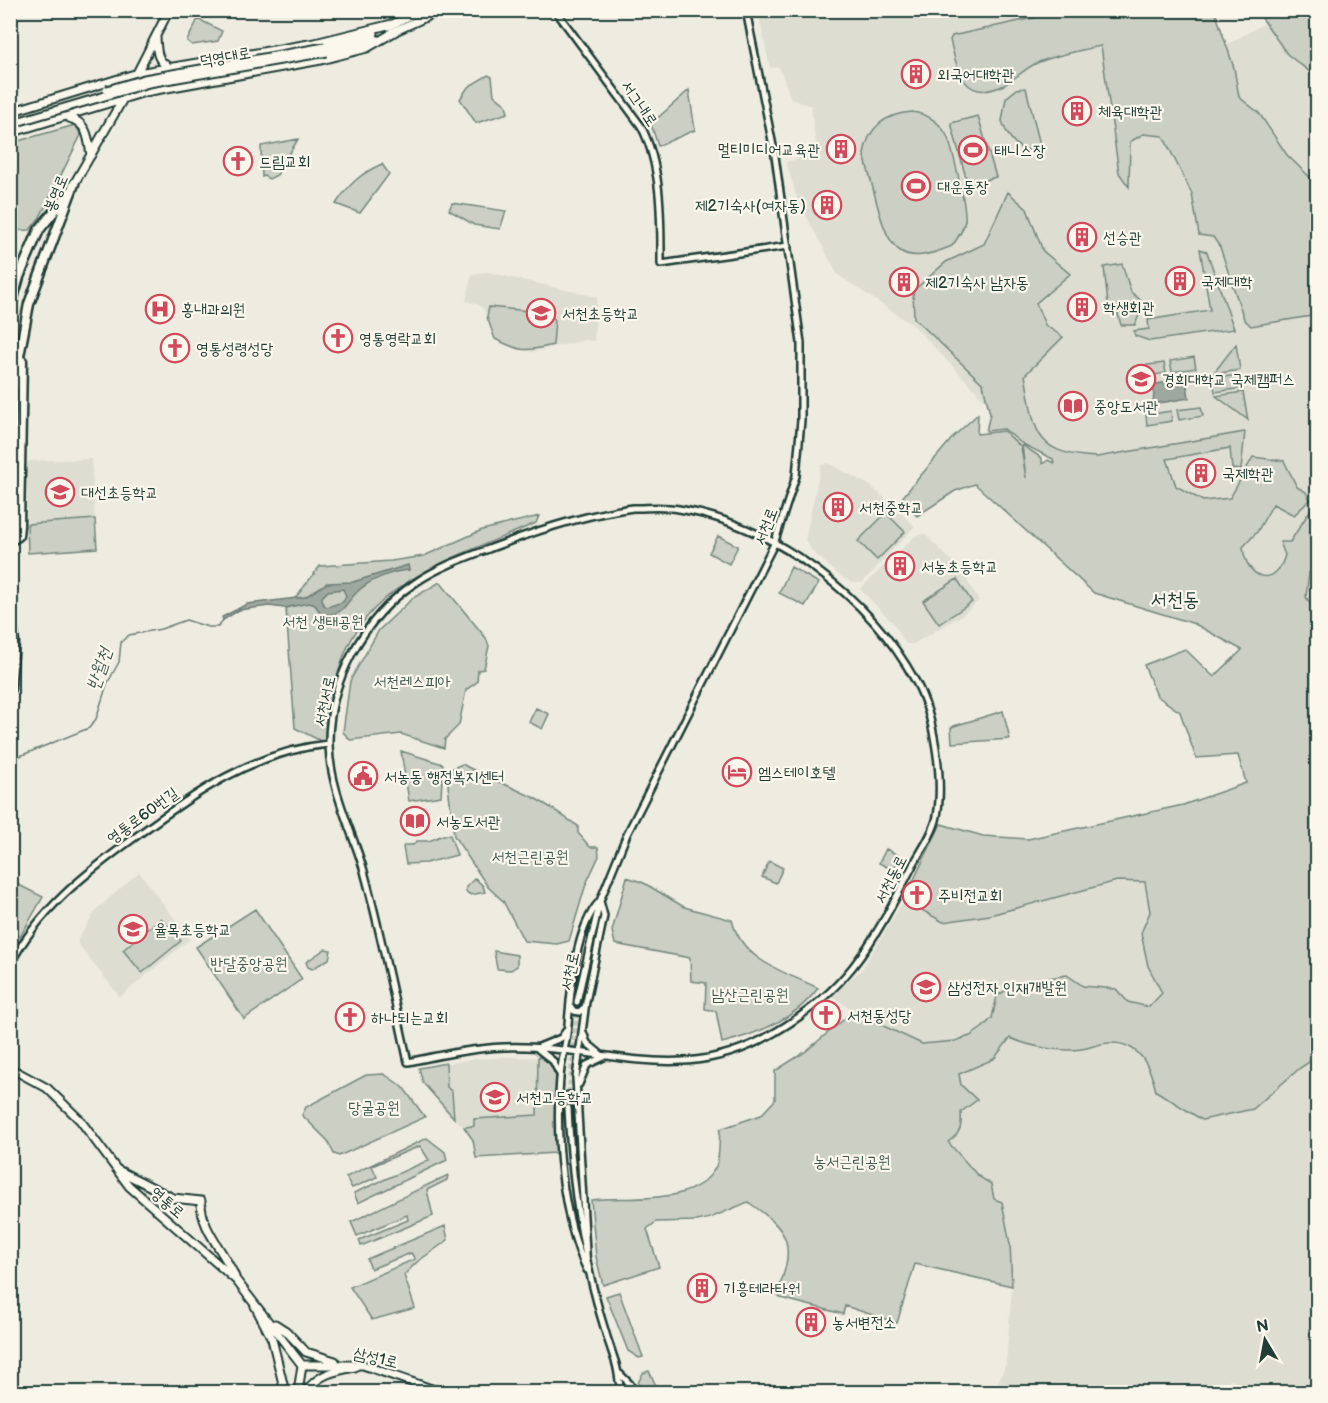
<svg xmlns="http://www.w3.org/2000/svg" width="1328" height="1403" viewBox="0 0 1328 1403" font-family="'Balsamiq Sans','Poor Story',sans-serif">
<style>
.built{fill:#ddddd2}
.green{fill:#cbcfc4;stroke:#75867c;stroke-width:1.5}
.water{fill:#9fa89f;stroke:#6c7d74;stroke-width:1.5;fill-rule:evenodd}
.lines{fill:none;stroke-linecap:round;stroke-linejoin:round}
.stream{stroke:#6c7d74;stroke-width:1.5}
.minor-tunnel{stroke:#c5c9be;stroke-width:5;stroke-dasharray:5 2.5;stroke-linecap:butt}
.minor-casing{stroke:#1f3d34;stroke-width:10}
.major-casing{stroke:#1f3d34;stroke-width:11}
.highway-casing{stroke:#1f3d34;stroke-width:13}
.minor{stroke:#fbf7ec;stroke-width:5}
.major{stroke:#fbf7ec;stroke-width:7}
.highway{stroke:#fbf7ec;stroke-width:8}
.major-bridge-casing{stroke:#1f3d34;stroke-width:11;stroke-linecap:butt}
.major-bridge{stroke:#fbf7ec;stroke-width:7}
.labels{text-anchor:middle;stroke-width:4.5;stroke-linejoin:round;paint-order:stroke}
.street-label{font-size:16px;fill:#1f3d34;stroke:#fbf7ec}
.poi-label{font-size:16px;fill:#1f3d34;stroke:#fbf7ec;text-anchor:start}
.park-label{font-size:16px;fill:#415a51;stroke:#fbf7ec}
.water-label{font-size:18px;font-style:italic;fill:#455d54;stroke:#fbf7ec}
.quarter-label{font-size:20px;fill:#1f3d34;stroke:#fbf7ec}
</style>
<rect width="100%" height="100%" fill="#eeece1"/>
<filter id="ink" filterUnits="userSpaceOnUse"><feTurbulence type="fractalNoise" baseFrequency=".0167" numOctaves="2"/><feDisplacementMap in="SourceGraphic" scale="12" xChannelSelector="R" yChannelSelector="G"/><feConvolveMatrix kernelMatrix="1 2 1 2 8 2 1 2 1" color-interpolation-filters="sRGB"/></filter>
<g filter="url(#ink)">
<path class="built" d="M758,11H1201L1224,46L1265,23L1287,54L1315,76L1317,718L1064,458L996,412L914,326L838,275L798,201L786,162L817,154L811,106L791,99L779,67L770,68Z
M487,272L597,297L594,341L585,340L532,352L514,348L495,339L483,308L475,303L466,301L472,274Z
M91,459L97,548L28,553L26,465L29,461Z
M828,463L871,486L915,526L862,583L851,582L839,575L813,552L805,540L821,465Z
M925,534L962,572L979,601L961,616L913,644H906L894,624L860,589L915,536Z
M139,872L190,939L120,997L78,944V939L97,909Z
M1117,881L1145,882L1150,912L1141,933L1148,966L1162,993L1150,1007L1128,1002L1116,989L1083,986L1067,975L1081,1050L1110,1043L1135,1049L1151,1069L1156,1091L1292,1071L1317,1061V1392H1242L1233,1380L1171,1392H994L1006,1364L1013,1274L994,1199L984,1178L978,1176L948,1142L962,1126L961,1112L976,1100L961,1085L958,1074L940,1052L858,1014L832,996L862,969L904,900L943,922L990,915Z
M505,1057L547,1058L555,1153L476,1158L473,1140L463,1126L445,1111L423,1083L419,1068L475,1059Z"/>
<path class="green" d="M1050,10L1215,11L1234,68L1239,97L1259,113L1287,155L1317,184V315L1251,326L1244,319L1220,247L1213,237L1199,235L1192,194L1163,136L1143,134L1130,142L1129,187L1119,173L1101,46C1081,50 1058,55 1039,62C1024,68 1014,81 1000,87C962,102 957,67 950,40L952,36L1033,18Z
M1257,11H1317V108L1315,76L1287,54Z
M198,19L222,31L218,41L192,45L187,41Z
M488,75L492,77L494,95L506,105L508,113L476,123L460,99L468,87Z
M1026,88L1040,145C1023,160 1007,137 1002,121L1006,98L1017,89Z
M689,90L695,130L658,146L651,124Z
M912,112C926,114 938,120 946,134C952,145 967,209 965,221C963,231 958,238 952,246C902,267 890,253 877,204C873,187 868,171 864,154C868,127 885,114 912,112Z
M978,116L996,177L968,185L951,123Z
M75,125L81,135L40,217L30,230L11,231V143Z
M298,139L277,175L269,179L264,176L262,177L261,146Z
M382,164L389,174L360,213L336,204C348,185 361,173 382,164Z
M1008,192L1027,209L1043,251L1070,274L1036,303L1045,325L1063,337L1025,375C1035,430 1032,454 1097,457L1245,432L1241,470L1232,469L1230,448L1167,459L1176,486L1203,501L1230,498L1253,457L1284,461L1297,487L1306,492L1310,500L1294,515L1273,504L1257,532L1243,547C1246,580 1276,589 1285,555L1280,542H1290L1313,506L1317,508V572L1309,573L1306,597L1317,613L1315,660L1318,666L1317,1057L1300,1068L1253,1109L1202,1120L1156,1091C1150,1066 1140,1042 1109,1043C1100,1043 1091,1048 1082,1049C1058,1052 1031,1047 1010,1038L994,1059L959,1074L961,1085L977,1100L961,1112C962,1127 961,1133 948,1142L978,1176L991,1184L994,1199L1002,1202L1010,1244L1012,1286L915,1264L897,1323L845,1306L843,1314L781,1298L777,1294C795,1245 792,1232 748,1202L710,1218L697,1221L656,1222L647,1229L659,1267L603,1285L596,1257L591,1200C627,1195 696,1208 716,1166C720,1157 719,1140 720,1129L761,1115L775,1100V1071L805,1052L848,1016L858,1014L922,1044L955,1041L970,1036L982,1028L992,1018L997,996L1017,983L1067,975L1083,986L1116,989L1128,1002L1149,1007L1162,993L1148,966L1141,933L1150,912L1145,882L1117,881L990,915L943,922L904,900L941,824L983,836L1028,839L1183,805L1246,783L1238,755L1196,758L1180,712L1157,696L1144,665L1185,649L1214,677L1242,650L1195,624L1094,593L975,484L955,491L917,516L901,499L954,436L978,414L977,434L1004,431L1021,447L1026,478L1022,445L1042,458V464L1048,460L1054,463L1053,459L1021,443L1004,429L986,431L990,414L983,384L914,318L913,291L946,262L984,244Z
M452,203L506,211L500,229L474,225L449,210Z
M1200,249L1207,252L1234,329L1150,341L1135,336L1134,331L1149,329L1148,320L1210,310Z
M1122,264L1131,292L1144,303L1135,325H1121L1117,311L1108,304L1104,267Z
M489,307L549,313L555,320L553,345C524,352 522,352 495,339L487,317Z
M1236,344L1240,370L1213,374Z
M1194,357L1196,368L1172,372L1170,361Z
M1164,363L1166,373L1142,377L1140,366Z
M1240,375L1243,388L1215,392L1213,378Z
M1243,392L1248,420L1216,396Z
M1201,407L1203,416L1179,420L1177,410Z
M1171,411L1172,421L1147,425L1146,415Z
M886,513L905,532L877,560L858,541Z
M539,516L536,523C466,554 372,578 343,658C333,686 329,714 325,743L295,728L286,610L320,566L391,561L424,556L482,530Z
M95,519L97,548L28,553L27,524Z
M718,536L738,546L729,564L709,553Z
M791,567L819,583L805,606L779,593Z
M957,579L972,602L939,624L923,601Z
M440,582L486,638L489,646L484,669L478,670L477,682L466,690L459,725L445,739L444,748L401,734L350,740L343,732L350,681L379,630L413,598Z
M536,708L549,714L542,729L529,722Z
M1003,711L1010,739L952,743L951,728L954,726Z
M401,751L443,764L441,796L409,801Z
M462,764C483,776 504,783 526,794C545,802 561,815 578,826V833L590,847H598L599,856L586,884L569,941L557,944L524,941L503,901L488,887L454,836L448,785L451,769Z
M443,835H450L457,855L426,863L406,864L403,847L405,845H413L417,841H429Z
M886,849L900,856L893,870L879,863Z
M769,861L783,868L776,883L762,877Z
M627,877L644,883L684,907L732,920C742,961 783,971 818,988C796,1019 758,1034 722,1043L716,1011L705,1009L706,983L691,981L690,958L615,944L612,931Z
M475,878L483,886L485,892L471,895L466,892V887Z
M11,881L43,897L20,937L11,932Z
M255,909L302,979L244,1019L196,947Z
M161,918L181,941L142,973L123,950Z
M325,949L331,950L329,959L312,969L308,967L306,962Z
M494,951L517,955V966L511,970L497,969Z
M538,1057L547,1058L556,1071L558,1148L555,1153L476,1158L473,1140L464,1127L474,1126V1119L537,1115Z
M446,1063L447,1087L452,1092L454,1118L423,1083L419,1068Z
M384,1074L403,1087L425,1117L339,1156L334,1154L327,1140L302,1115L306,1107L366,1075Z
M427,1138L445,1152L447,1160L358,1203L354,1193L429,1160L420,1146L372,1166L377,1177L352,1188L346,1177Z
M448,1175L447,1180L427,1190L433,1216L361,1246L359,1240L408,1220L407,1215L357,1236L351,1222Z
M445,1226L448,1240L417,1262L404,1275L415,1308L372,1320L350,1287L415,1259L411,1253L371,1269L367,1259Z
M619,1292L643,1357L639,1358L628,1351L606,1296Z
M649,1371L659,1392H642L638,1383L643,1373Z"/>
<path class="water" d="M1186,379L1189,398L1153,404L1154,394L1150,385Z
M408,565L409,570C392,571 369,580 357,592C343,606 345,615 322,615L315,605L309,603L284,608L269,606L239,610L223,620L222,617L247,604L305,597L327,583L353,582ZM343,589L346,596L343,602L327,607L323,604L322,597L328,591Z"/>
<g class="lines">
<path class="stream" d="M10,760L89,728L96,719L107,684L119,662L121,642L129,635L161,629L186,620L208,627H218L223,620"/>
<path class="minor-tunnel" d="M568,1108L577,1002"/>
<g class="minor-casing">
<path id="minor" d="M555,10L641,126C662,166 661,219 661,264L788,246
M633,508C648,508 664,506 679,509C775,525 870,597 916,682C934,715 944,779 937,816C934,833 920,852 912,867C871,947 845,996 761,1040C679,1082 610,1050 526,1047C486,1045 447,1054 408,1062C394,998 381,934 364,871C352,830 330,789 329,745C328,682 363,618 415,583C441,565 473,555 502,544C544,528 588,514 633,508Z
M10,965C39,909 85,874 134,838C193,794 254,751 329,744
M577,1002L600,901L627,834L774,544L796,476L801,420V343L775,156L746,10
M570,1006L574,1011L579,1012L585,1007
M539,1047L561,1038L566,1031
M538,1049L553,1061L559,1073
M579,1084L587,1065L604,1057L587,1043L583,1032
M559,1099L569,1095L578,1101
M568,1108C572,1196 586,1279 615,1361C619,1372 618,1383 622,1392
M587,1269L576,1078L586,1002L604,916L600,901
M587,1270C562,1218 555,1137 560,1078C561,1060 567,1042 568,1024C571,988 575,929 599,902
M620,1374L630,1384L634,1392"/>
</g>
<g class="major-casing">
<path id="major" d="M389,26L422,10
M391,33L441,10
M156,37C157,51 156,60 169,67
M325,47L374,33
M327,52L376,39
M136,75L169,10
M10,112L138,73L315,43L392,24
M69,118C88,123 88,138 91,155
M10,133L145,92L321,60L367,48L396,31
M74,184L131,85
M10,1068L47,1088L80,1120L129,1186L236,1280L302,1365
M118,1170L173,1198L201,1201C200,1229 225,1252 235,1277
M255,1306L272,1339L285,1392
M275,1324L286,1331L306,1352L335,1361
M302,1365H363L440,1392
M298,1392L302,1365
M306,1392C318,1374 334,1371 355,1367"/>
</g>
<g class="highway-casing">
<path id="highway" d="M10,309L19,277L39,230L65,198
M10,403L29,304L74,184
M10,541L18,536L19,526L22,361
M10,602L14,643L10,689"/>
</g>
<use href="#minor" class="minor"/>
<use href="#major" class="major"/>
<use href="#highway" class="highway"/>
<g class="major-bridge-casing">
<path id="major-bridge" d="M107,90L144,79L325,47
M10,124L149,83L327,52"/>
</g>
<use href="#major-bridge" class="major-bridge"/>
</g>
</g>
<defs>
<g id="building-ring" transform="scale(1.5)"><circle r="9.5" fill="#fbf7ec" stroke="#d1495b" stroke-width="1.5"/><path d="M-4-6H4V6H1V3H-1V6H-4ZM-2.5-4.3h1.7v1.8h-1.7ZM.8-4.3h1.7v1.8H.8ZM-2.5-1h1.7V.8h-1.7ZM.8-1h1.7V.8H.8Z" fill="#d1495b"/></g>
<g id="stadium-ring" transform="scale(1.5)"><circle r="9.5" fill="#fbf7ec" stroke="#d1495b" stroke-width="1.5"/><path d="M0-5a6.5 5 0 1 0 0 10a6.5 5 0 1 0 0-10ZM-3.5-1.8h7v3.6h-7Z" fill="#d1495b"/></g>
<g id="church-ring" transform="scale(1.5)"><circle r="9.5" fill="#fbf7ec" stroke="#d1495b" stroke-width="1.5"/><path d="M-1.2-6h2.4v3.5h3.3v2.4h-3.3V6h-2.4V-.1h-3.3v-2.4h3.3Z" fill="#d1495b"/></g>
<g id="hospital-ring" transform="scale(1.5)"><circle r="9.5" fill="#fbf7ec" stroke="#d1495b" stroke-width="1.5"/><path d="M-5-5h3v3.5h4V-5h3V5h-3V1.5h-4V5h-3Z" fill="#d1495b"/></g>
<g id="school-ring" transform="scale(1.5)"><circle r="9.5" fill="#fbf7ec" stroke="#d1495b" stroke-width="1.5"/><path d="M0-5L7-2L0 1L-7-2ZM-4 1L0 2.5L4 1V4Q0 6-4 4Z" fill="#d1495b"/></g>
<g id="university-ring" transform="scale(1.5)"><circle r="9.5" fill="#fbf7ec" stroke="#d1495b" stroke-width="1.5"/><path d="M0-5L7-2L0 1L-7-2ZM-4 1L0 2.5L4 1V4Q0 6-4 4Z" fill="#d1495b"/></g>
<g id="library-ring" transform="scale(1.5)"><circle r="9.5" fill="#fbf7ec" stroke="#d1495b" stroke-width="1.5"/><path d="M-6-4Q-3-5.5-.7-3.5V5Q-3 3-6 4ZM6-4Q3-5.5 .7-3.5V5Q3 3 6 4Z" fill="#d1495b"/></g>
<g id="hotel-ring" transform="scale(1.5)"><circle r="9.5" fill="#fbf7ec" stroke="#d1495b" stroke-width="1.5"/><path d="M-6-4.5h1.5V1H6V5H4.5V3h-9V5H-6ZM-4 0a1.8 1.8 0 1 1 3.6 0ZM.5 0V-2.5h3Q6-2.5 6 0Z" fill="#d1495b"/></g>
<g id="civic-ring" transform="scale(1.5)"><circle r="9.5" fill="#fbf7ec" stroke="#d1495b" stroke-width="1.5"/><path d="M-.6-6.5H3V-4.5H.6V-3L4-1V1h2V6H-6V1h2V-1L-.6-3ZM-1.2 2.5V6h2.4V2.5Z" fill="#d1495b"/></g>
</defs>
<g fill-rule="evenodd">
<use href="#building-ring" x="916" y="74"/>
<use href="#building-ring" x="1077" y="111"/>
<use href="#building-ring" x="841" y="149"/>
<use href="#stadium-ring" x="973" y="150"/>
<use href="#church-ring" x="238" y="161"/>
<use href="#stadium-ring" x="916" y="186"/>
<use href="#building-ring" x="827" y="205"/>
<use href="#building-ring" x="1082" y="237"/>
<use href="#building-ring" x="1180" y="281"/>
<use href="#building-ring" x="904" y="282"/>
<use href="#building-ring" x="1082" y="307"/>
<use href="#hospital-ring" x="160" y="309"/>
<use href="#school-ring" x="541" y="313"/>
<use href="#church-ring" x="338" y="338"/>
<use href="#church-ring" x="175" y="348"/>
<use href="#university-ring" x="1141" y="379"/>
<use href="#library-ring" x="1073" y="406"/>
<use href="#building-ring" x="1201" y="473"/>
<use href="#school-ring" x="60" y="492"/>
<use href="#building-ring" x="838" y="507"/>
<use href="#building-ring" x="900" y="566"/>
<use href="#hotel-ring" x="737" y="772"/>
<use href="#civic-ring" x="363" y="776"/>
<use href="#library-ring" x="415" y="821"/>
<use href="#church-ring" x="917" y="895"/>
<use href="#school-ring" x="133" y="929"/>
<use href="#school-ring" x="926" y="987"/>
<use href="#church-ring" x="826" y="1015"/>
<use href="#church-ring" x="350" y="1017"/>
<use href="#school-ring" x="495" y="1097"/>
<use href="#building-ring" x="702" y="1288"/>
<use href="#building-ring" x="811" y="1322"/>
</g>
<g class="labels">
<g class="street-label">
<text transform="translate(225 56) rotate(-10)" y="6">덕영대로</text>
<text transform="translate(640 103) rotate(56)" y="6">서그내로</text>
<text transform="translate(55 193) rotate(-67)" y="6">봉영로</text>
<text transform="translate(765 526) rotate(-69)" y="6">서천로</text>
<text transform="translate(324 701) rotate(-78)" y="6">서천서로</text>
<text transform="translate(142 815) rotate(-36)" y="6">영통로60번길</text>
<text transform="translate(890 879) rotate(-63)" y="6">서천동로</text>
<text transform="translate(569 971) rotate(-78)" y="6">서천로</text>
<text transform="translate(168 1202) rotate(41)" y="6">영통로</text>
<text transform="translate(376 1357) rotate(13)" y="6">삼성1로</text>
</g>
<g class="poi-label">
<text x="937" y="80">외국어대학관</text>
<text x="1098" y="117">체육대학관</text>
<text x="820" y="155" text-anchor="end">멀티미디어교육관</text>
<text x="994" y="156">태니스장</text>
<text x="259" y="167">드림교회</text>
<text x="937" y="192">대운동장</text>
<text x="806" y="211" text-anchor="end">제2기숙사(여자동)</text>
<text x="1103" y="243">선승관</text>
<text x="1201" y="287">국제대학</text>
<text x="925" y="288">제2기숙사 남자동</text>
<text x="1103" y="313">학생회관</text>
<text x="181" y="315">홍내과의원</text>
<text x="562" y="319">서천초등학교</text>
<text x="359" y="344">영통영락교회</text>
<text x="196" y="354">영통성령성당</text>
<text x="1162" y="385">경희대학교 국제캠퍼스</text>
<text x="1094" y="412">중앙도서관</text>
<text x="1222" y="479">국제학관</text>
<text x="81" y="498">대선초등학교</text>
<text x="859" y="513">서천중학교</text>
<text x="921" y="572">서농초등학교</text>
<text x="758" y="778">엠스테이호텔</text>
<text x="384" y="782">서농동 행정복지센터</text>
<text x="436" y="827">서농도서관</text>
<text x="938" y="901">주비전교회</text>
<text x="154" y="935">율목초등학교</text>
<text x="947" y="993">삼성전자 인재개발원</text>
<text x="847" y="1021">서천동성당</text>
<text x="371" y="1023">하나되는교회</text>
<text x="516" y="1103">서천고등학교</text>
<text x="723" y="1294">기흥테라타워</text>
<text x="832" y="1328">농서변전소</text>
</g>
<g class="park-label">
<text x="323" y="627">서천 생태공원</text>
<text x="412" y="687">서천레스피아</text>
<text x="530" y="862">서천근린공원</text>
<text x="249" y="969">반달중앙공원</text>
<text x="750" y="1000">남산근린공원</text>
<text x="374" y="1113">당굴공원</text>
<text x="852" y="1167">농서근린공원</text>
</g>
<g class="water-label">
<text transform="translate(99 669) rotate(-71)" y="6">반월천</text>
</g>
<g class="quarter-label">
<text x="1175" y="606">서천동</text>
</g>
</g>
<rect width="1328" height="1403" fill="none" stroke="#fbf7ec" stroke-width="36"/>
<rect x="18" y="18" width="1292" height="1367" fill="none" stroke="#1f3d34" stroke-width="2" filter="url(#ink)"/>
<g transform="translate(1265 1340) rotate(350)" stroke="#fbf7ec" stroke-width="4.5" paint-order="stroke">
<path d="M0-4.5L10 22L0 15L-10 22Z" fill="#1f3d34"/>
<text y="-9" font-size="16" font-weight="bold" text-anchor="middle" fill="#1f3d34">N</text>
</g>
</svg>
